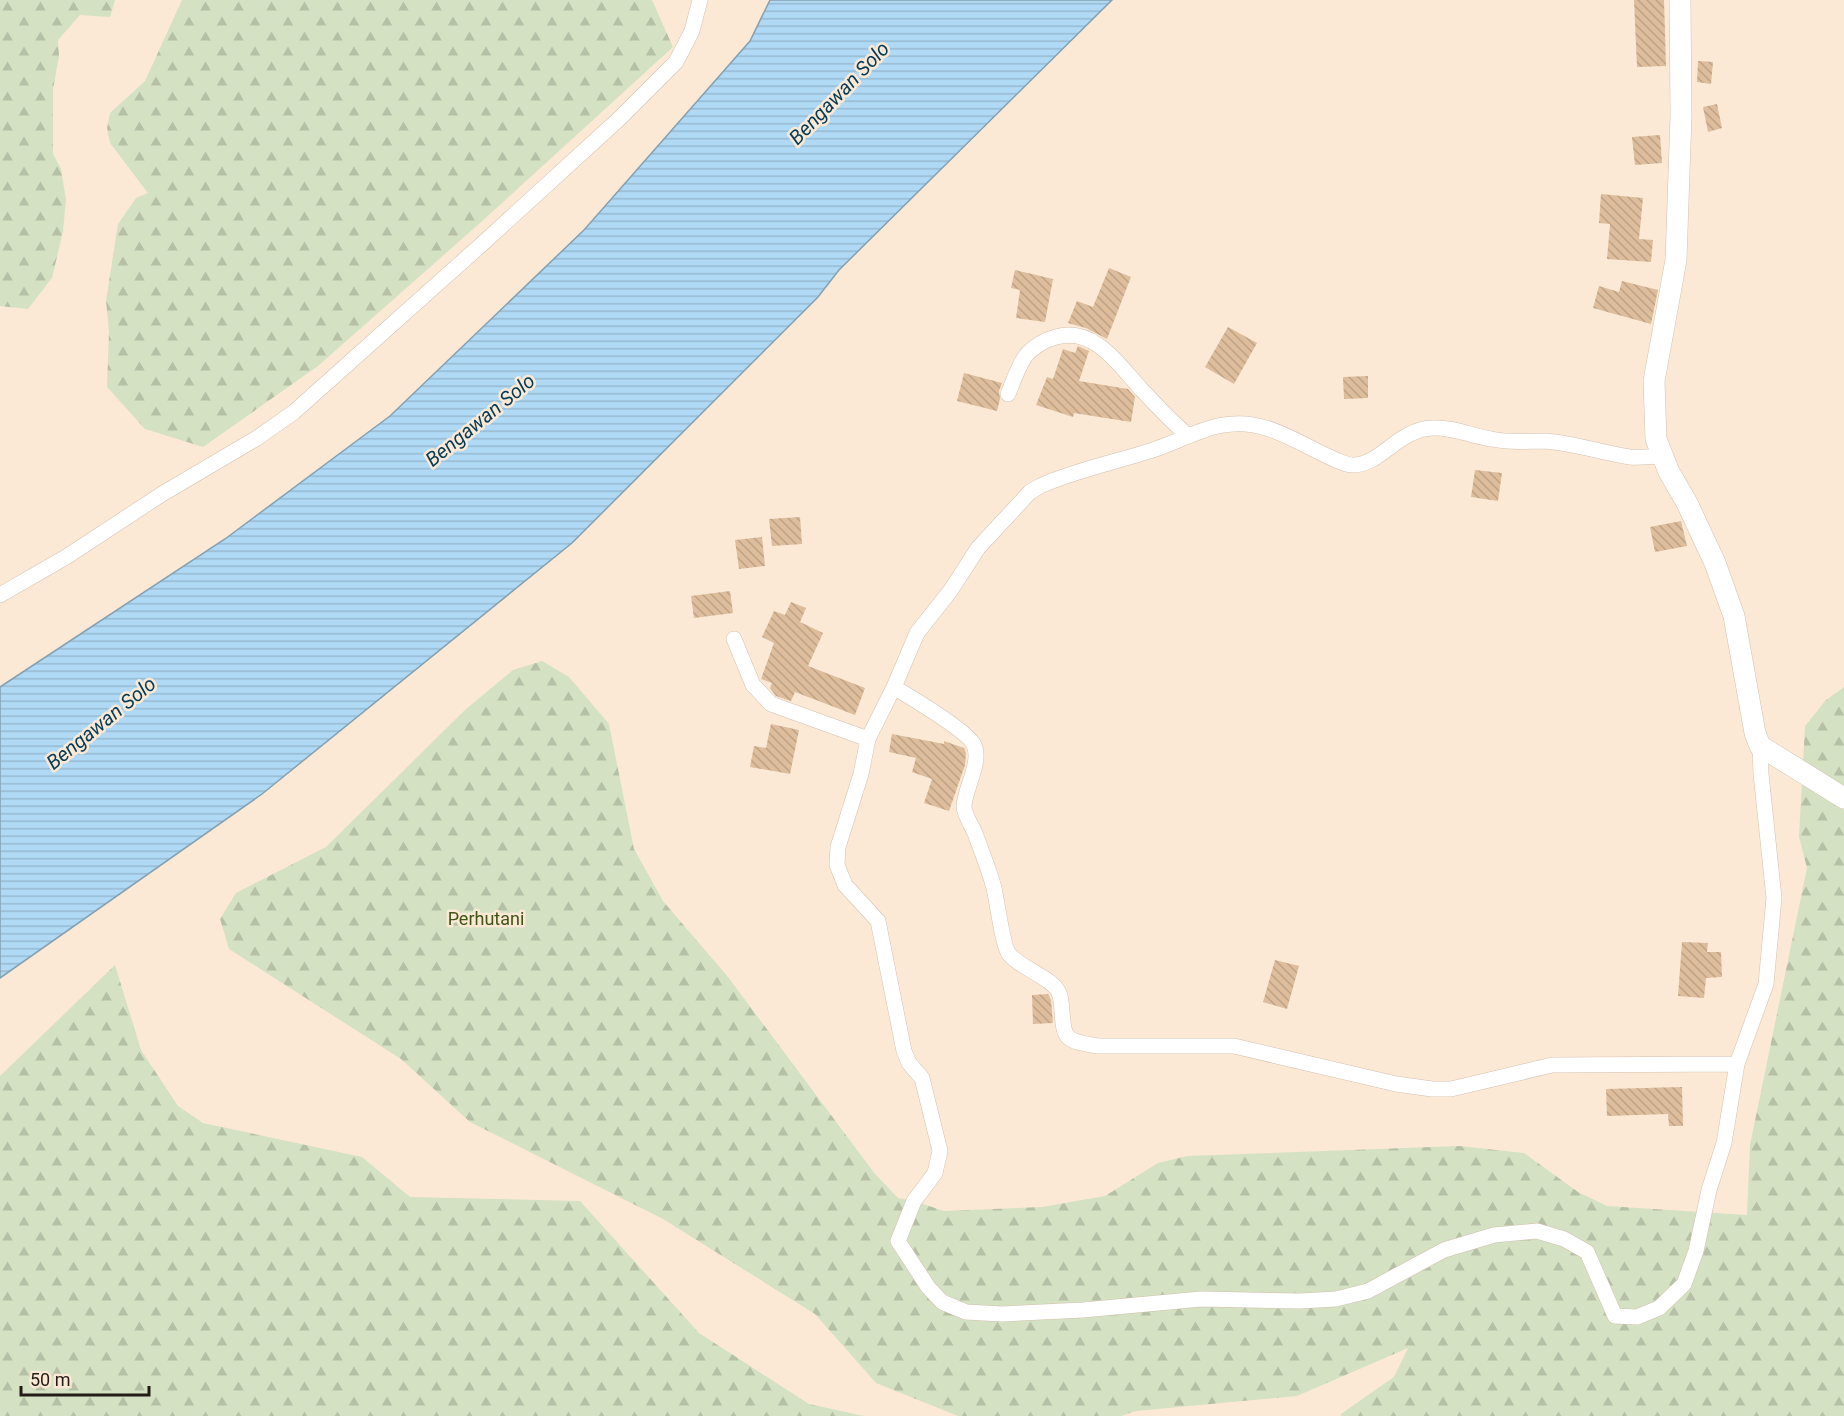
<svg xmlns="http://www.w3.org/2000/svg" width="1844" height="1416" viewBox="0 0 1844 1416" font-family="Roboto,sans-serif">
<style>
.forest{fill:url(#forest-firs)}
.water{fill:url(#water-rules);stroke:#85a0b1;stroke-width:1.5}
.building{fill:url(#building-back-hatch)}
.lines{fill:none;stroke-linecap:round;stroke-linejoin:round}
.street-casing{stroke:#d3c1af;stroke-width:16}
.secondary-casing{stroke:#d3c1af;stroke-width:22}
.street{stroke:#fff;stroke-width:15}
.secondary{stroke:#fff;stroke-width:21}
.labels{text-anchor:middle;stroke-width:5;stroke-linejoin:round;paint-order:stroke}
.park-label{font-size:18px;fill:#405418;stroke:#fbe9d6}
.water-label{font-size:20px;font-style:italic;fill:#043c57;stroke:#fbe9d6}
</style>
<defs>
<pattern id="forest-firs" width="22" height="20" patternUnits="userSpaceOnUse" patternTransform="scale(1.5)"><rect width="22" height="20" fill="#d4e1c3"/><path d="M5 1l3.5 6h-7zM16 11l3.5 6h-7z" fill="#b6c0a7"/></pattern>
<pattern id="water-rules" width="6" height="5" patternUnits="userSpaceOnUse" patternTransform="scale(1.5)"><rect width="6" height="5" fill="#afd9f4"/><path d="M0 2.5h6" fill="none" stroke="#96bad0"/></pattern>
<pattern id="building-back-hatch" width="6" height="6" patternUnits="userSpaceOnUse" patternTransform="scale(1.5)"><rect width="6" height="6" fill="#ddbd9b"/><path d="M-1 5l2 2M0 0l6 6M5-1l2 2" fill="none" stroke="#bda285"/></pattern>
</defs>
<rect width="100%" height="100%" fill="#fbe9d6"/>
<path class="forest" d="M0,0H115L110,17L80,15L58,40L59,56L53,90V154L61,169L66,200L63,231L52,278L28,309L0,306Z
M182,0H652L673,47L480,223L318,366L203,447L145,429L107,387L109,332L106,301L118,224L136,198L148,193L110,143L107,128L110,113L145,81Z
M542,661L569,677L609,724L634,849L663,901L728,977L875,1174L898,1198L914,1201L944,1211L1042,1207L1105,1196L1158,1163L1187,1156L1459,1146L1524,1153L1578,1192L1607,1206L1747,1215L1750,1145L1807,868L1799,837L1805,726L1826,700L1844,687V1416H1341V1414L1394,1377L1408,1348L1297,1396L1136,1411L1121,1416H958L876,1383L815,1314L663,1219L470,1122L401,1059L229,949L220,919L236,893L326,847L465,710L513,670Z
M115,965L141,1050L178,1106L203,1123L362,1157L410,1197L580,1201L699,1333L809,1404L864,1416H0V1076Z"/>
<path class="water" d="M770,0H1112L839,270L818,297L572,543L262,794L0,978V687L225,539L390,416L584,230L750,41Z"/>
<path class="building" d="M1634,0H1664L1666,66L1637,67Z
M1698,61L1713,62L1711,84L1697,82Z
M1717,104L1722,128L1708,132L1703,107Z
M1660,135L1662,163L1635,165L1632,137Z
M1601,194L1643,198L1639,239L1653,240L1651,262L1607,259L1610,224L1599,223Z
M1109,268L1131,277L1107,339L1086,328L1068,323L1077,301L1093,307Z
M1015,270L1053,279L1045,322L1016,318L1020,290L1011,288Z
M1622,281L1658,290L1651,324L1593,308L1599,286L1619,292Z
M1228,327L1257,343L1234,384L1205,367Z
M1078,346L1089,351L1079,381L1128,389L1135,397L1131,422L1074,413L1073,417L1036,405L1047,377L1053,379L1063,349L1075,353Z
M964,373L1002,383L999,391L1000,399L997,411L957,401Z
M1368,376V398L1344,399L1343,377Z
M1475,470L1502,473L1498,501L1471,497Z
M800,517L802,544L772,546L769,519Z
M1681,521L1687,546L1655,552L1650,527Z
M762,537L765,566L739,569L735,540Z
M730,591L733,613L694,618L691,596Z
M791,602L806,608L800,622L823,633L808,666L865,688L855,715L795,692L791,701L776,696L770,688L772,683L761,679L774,643L762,637L774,611L785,615Z
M771,724L799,730L790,774L750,767L754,746L766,748Z
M892,734L944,744V741L964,748L966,753L965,765L949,811L924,803L932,779L912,772L916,758L889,752Z
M1682,942L1708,943L1707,952H1721L1722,977L1706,978L1704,998L1678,996Z
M1275,960L1299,966L1287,1009L1263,1002Z
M1048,994L1051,1000L1053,1023L1033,1024L1032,995Z
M1682,1087L1683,1126H1669L1668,1114L1607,1116L1606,1089Z"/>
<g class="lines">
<g class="street-casing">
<path id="street" d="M1008,394C1013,382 1020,361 1028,353C1037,344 1045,340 1056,337C1094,326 1119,365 1141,389C1156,405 1171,421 1187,435
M1662,456C1652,456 1640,458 1630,457C1602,453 1574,443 1545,441C1527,441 1510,443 1491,439C1471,436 1454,427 1433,428C1398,429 1381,465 1353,465C1347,465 1341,462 1336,460C1312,450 1290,435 1266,428C1222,414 1192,437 1153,450C1116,462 1076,470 1040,486L1030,492L978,548L951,590L917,633L894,687L868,739L861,774L838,847L837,865L845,885L878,921L904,1051L909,1063L922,1078L940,1151L935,1173L914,1201L898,1241L928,1287L942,1302L966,1312L1002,1314L1083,1310L1201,1299L1300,1301L1336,1299L1368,1291L1444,1250L1494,1235L1537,1231L1564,1239L1587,1252L1615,1316L1637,1317L1659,1308L1684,1284L1696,1251L1709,1190L1724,1143L1737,1064L1766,984L1774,898L1761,774L1760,746
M0,595L66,557L162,494L257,438L294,412L482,244L620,118L676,62L692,31L700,0
M734,639L753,685L771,704L868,739
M894,687C910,697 968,731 974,745C982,762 964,790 964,807C965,817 973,827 976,836C982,852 990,873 994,888C997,901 1003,947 1009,954C1021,969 1052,977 1059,993C1064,1004 1060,1029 1068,1037C1076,1044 1089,1044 1098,1046H1234L1396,1084L1432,1089H1451L1552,1065L1737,1064"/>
</g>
<g class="secondary-casing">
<path id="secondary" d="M1680,0L1681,116L1676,260L1654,381L1656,439L1669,472L1687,503L1715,563L1734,616L1755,733L1760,746L1844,798"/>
</g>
<use href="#street" class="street"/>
<use href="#secondary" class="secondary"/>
</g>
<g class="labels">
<g class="park-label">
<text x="486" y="925">Perhutani</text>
</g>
<g class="water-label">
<text transform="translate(839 93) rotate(-46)" y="7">Bengawan Solo</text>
<text transform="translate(480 420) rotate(-39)" y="7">Bengawan Solo</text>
<text transform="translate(101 723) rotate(-39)" y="7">Bengawan Solo</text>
</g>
</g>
<path d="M21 1386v9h128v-9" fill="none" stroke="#231c16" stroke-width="3"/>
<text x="30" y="1386" font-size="18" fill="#231c16" stroke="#fbe9d6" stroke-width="4.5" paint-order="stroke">50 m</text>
</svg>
